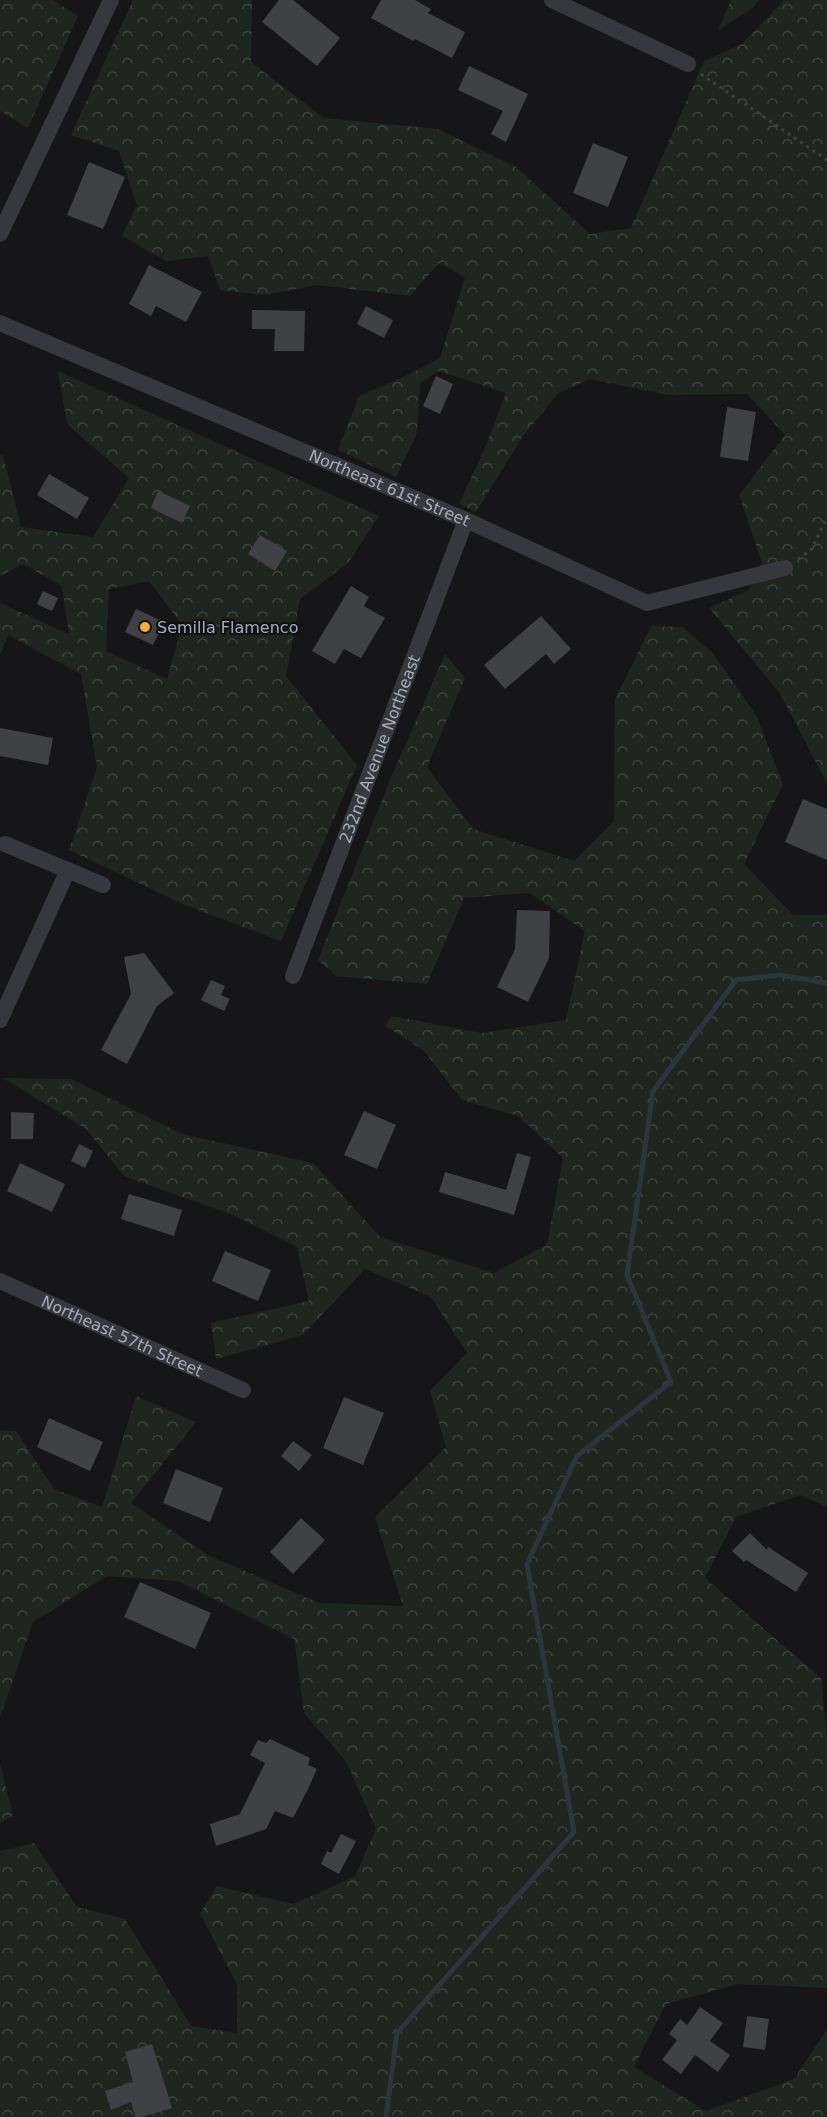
<svg xmlns="http://www.w3.org/2000/svg" width="827" height="2117" viewBox="0 0 827 2117" font-family="'DejaVu Sans',sans-serif">
<style>
.forest{fill:url(#forest-crowns);fill-rule:evenodd}
.lines{fill:none;stroke-linecap:round;stroke-linejoin:round}
.stream{stroke:#2c353c;stroke-width:5}
.building{fill:#404145}
.path{stroke:#3d3f44;stroke-width:3;stroke-dasharray:3 4.5;stroke-linecap:butt}
.minor{stroke:#37383d;stroke-width:16}
.poi-dot{fill:#f2b134;stroke:#111113;stroke-width:2}
.labels{text-anchor:middle;stroke-width:4.5;stroke-linejoin:round;paint-order:stroke}
.street-label{font-size:16px;fill:#a8adb8;stroke:#111113}
.poi-label{font-size:16px;fill:#a8adb8;stroke:#111113;text-anchor:start}
</style>
<defs>
<pattern id="forest-crowns" width="20" height="18" patternUnits="userSpaceOnUse" patternTransform="scale(1.5)"><rect width="20" height="18" fill="#1e261f"/><path d="M2 6a3 3 0 1 1 6 0M12 15a3 3 0 1 1 6 0" fill="none" stroke="#3c433d"/></pattern>
</defs>
<rect width="100%" height="100%" fill="#161618"/>
<path class="forest" d="M0,0H53L78,16L28,128L0,111Z
M133,0H253L252,2L251,62L324,118L438,129L516,167L590,234L631,228L704,61L742,44L784,0H827V783L779,692L709,608L749,590L762,563L739,495L785,435L747,394L668,395L590,379L559,393L523,436L476,512L459,504L484,450L506,393L439,371L420,383L417,433L396,477L338,450L359,396L410,374L440,358L465,277L439,263L410,296L317,285L265,295L220,290L208,256L166,261L122,236L137,205L119,151L71,135Z
M731,0H759L751,9L718,30Z
M58,371L379,516L348,563L300,599L286,676L357,765L281,941L185,905L69,850L97,767L81,674L8,635L0,655V603L69,634L62,586L23,564L0,576V456L3,455L21,527L93,537L129,478L67,424ZM149,581L182,625L167,679L106,651L109,589Z
M651,626L682,627L712,652L756,715L783,784L744,864L793,915H827V1507L800,1495L736,1517L705,1578L821,1678L827,1738V1988L738,1984L666,2004L634,2067L706,2111L794,2079L827,2029V2117H0V1851L34,1843L77,1907L125,1919L191,2026L237,2033V1985L200,1913L217,1886L294,1904L355,1876L376,1829L346,1761L304,1713L294,1639L178,1581L107,1576L33,1622L0,1718V1430L16,1431L54,1489L102,1507L136,1396L196,1422L131,1503L208,1555L319,1603L403,1606L375,1517L446,1447L430,1391L467,1353L431,1297L365,1269L303,1335L216,1359L211,1323L309,1301L297,1247L233,1215L124,1176L86,1129L3,1078L71,1079L182,1134L313,1163L380,1237L494,1273L547,1245L563,1158L518,1116L462,1100L424,1051L386,1026L391,1016L482,1033L566,1020L585,931L530,893L464,898L427,984L336,976L318,960L390,780L445,654L465,678L427,767L473,829L574,861L614,821L615,699Z
M0,1764L13,1816L0,1823Z"/>
<g class="lines">
<path class="stream" d="M386,2117L397,2033L574,1832L527,1564L577,1456L671,1382L627,1275L653,1091L736,980L780,975L827,983"/>
</g>
<path class="building" d="M279,0H293L340,38L317,66L262,22Z
M381,0H415L431,9L428,13L465,32L452,58L415,39L413,41L371,18Z
M469,66L528,94L506,142L491,134L503,111L458,90Z
M593,143L628,157L608,207L573,193Z
M89,162L125,177L103,229L67,215Z
M149,265L202,292L186,322L156,306L151,316L129,304Z
M366,306L393,320L384,338L357,324Z
M252,310L305,311L304,351H274L275,329H252Z
M436,376L453,384L440,414L423,406Z
M727,407L756,412L748,461L720,457Z
M49,474L89,498L77,519L37,495Z
M158,491L190,506L182,523L151,508Z
M260,535L287,551L275,571L248,554Z
M351,586L369,597L364,606L385,618L361,658L344,649L335,664L312,651Z
M43,591L58,598L52,611L37,604Z
M136,609L164,622L153,645L125,632Z
M541,616L571,649L554,664L546,654L505,689L484,665Z
M0,728L53,738L48,765L0,756Z
M803,799L827,809V860L785,842Z
M517,910L550,911L549,958L528,1002L497,987L515,949Z
M144,953L174,993L157,1006L127,1064L101,1050L131,994L124,957Z
M211,980L225,986L221,995L230,999L224,1011L201,1000Z
M364,1111L396,1125L377,1169L344,1155Z
M11,1112L34,1113L33,1139H11Z
M79,1144L93,1151L85,1168L71,1161Z
M517,1153L531,1157L514,1215L439,1192L445,1172L506,1190Z
M20,1163L65,1184L52,1212L7,1191Z
M129,1194L182,1210L174,1236L121,1219Z
M225,1251L271,1270L258,1301L212,1281Z
M344,1397L384,1413L363,1465L323,1448Z
M49,1418L103,1442L90,1471L37,1447Z
M293,1441L312,1455L299,1471L281,1456Z
M176,1469L223,1488L210,1522L163,1503Z
M301,1518L325,1540L293,1574L270,1552Z
M750,1533L767,1550L768,1547L808,1573L796,1592L746,1560L744,1562L732,1551Z
M140,1582L211,1613L195,1649L124,1617Z
M270,1739L310,1758L308,1765L317,1769L307,1791L293,1818L275,1811L266,1829L216,1846L210,1824L240,1814L265,1763L250,1755L258,1740L266,1743Z
M341,1834L356,1841L339,1874L321,1864L327,1851L331,1853Z
M700,2007L723,2023L710,2041L730,2055L718,2072L695,2055L681,2074L662,2060L677,2040L669,2034L680,2019L687,2025Z
M747,2016L769,2019L765,2050L743,2047Z
M152,2044L172,2108L141,2117H135L131,2102L111,2110L105,2091L133,2082L125,2052Z"/>
<g class="lines">
<path class="path" d="M701,74L827,160
M798,559L811,550L827,517"/>
<g class="minor">
<path d="M552,0L688,64"/>
<path d="M0,234L111,0"/>
<path id="s1" d="M0,323L466,520L647,603L785,568"/>
<path d="M5,844L103,885"/>
<path id="s2" d="M293,976L466,520"/>
<path d="M0,1020L68,870"/>
<path id="s3" d="M0,1281L243,1390"/>
</g>
</g>
<circle class="poi-dot" cx="145" cy="627" r="6"/>
<g class="labels">
<g class="street-label">
<text dy="6" stroke="none"><textPath href="#s1" startOffset="423">Northeast 61st Street</textPath></text>
<text dy="6" stroke="none"><textPath href="#s2" startOffset="243">232nd Avenue Northeast</textPath></text>
<text dy="6" stroke="none"><textPath href="#s3" startOffset="134">Northeast 57th Street</textPath></text>
</g>
<g class="poi-label">
<text x="157" y="633">Semilla Flamenco</text>
</g>
</g>
</svg>
